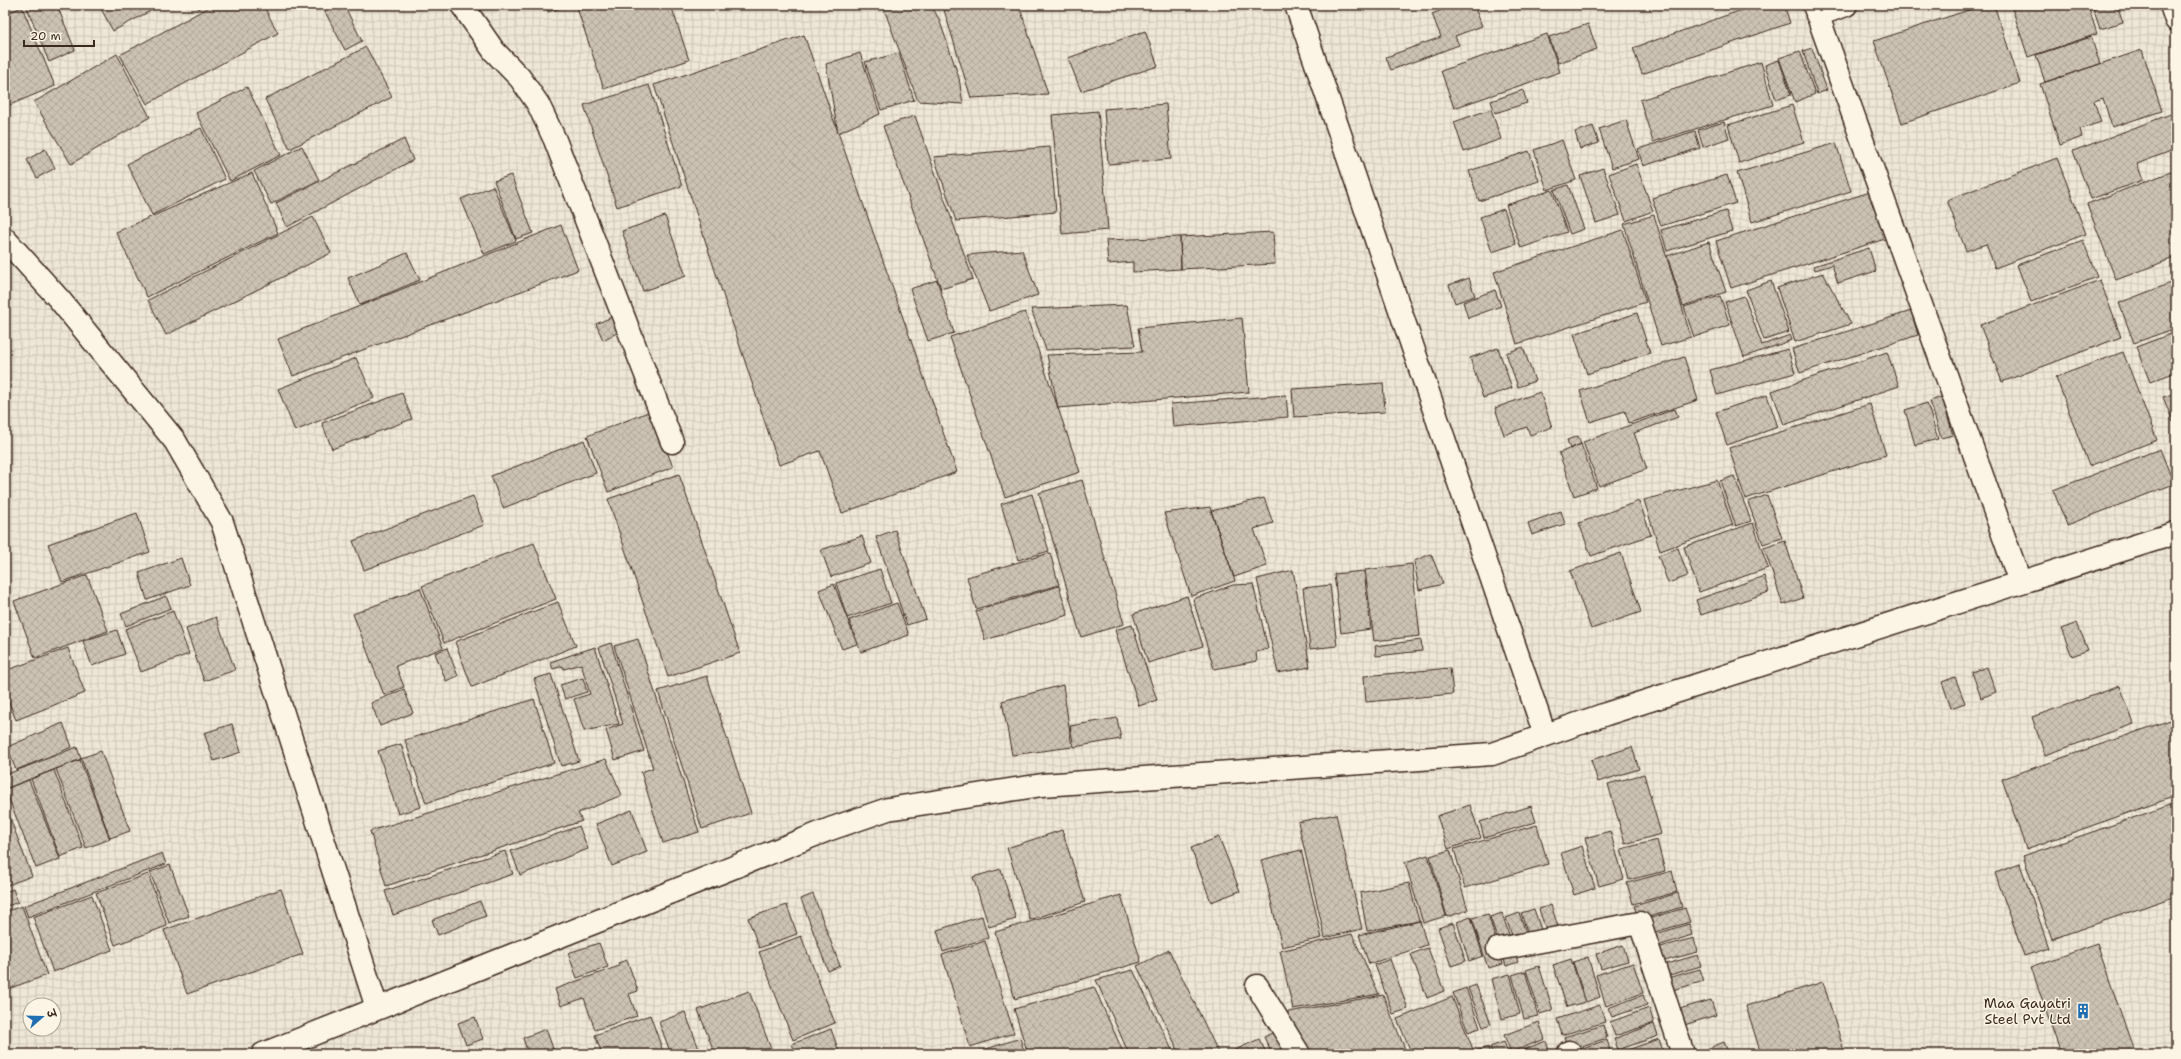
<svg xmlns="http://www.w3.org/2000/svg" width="2181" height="1059" viewBox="0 0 2181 1059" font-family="'Shantell Sans','Playpen Sans Deva',sans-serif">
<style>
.industrial{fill:url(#industrial-grid);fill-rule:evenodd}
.building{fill:url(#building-cross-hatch);stroke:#3b2a1e}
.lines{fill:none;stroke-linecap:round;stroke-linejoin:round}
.minor-casing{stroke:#3b2a1e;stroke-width:25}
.minor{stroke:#fcf5e5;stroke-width:22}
.labels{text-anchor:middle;stroke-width:3;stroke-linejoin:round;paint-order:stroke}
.poi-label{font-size:14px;fill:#3b2a1e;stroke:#fcf5e5;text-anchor:end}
</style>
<defs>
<pattern id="industrial-grid" width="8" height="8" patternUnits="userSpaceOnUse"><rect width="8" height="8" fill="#eee6d6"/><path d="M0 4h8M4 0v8" fill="none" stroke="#cdc5b7"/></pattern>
<pattern id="building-cross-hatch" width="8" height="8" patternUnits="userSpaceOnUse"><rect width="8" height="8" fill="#ccc2b3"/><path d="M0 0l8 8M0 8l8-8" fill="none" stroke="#b0a79a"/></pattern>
</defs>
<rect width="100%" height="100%" fill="#fcf5e5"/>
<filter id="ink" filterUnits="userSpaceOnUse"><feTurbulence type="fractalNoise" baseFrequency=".025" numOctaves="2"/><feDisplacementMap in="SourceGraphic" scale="8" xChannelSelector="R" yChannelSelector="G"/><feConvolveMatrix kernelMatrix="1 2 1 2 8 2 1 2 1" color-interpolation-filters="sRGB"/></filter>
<g filter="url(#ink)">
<path class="industrial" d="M5,5H2176V1054H5ZM30,1005H54V1029H30Z"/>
<path class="building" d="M26,5H57L75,50L49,62Z
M99,5H152L154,9L113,31Z
M196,5H205L199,9Z
M213,5H263L278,33L147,104L120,55Z
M332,5H344L362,41L345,50L324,10Z
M546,5H570L548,12Z
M576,5H671L689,60L604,89Z
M899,5H931L939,19L949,48L959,78L963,104L918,101L884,9Z
M1001,5H1019L1048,94L971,98L944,10Z
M1431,5H1443L1432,9Z
M1455,5H1474L1482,26L1455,36L1459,45L1391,70L1386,57L1441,37L1432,14Z
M1678,5H1696L1680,10Z
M1756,5H1784L1790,23L1642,74L1633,48Z
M1984,5H1994L2020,83L1902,123L1874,41Z
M2011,5H2088L2097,34L2028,57Z
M2092,5H2117L2123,22L2100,29Z
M22,7L55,86L5,107V14Z
M1588,24L1597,49L1558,63L1549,37Z
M1145,31L1158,66L1081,91L1068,58Z
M1547,34L1560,72L1454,108L1441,71Z
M804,35L957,472L842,513L820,451L779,465L654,85Z
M2091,37L2100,64L2045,82L2036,55Z
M366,47L392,97L290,149L265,99Z
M1812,48L1827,90L1817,94L1803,51Z
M2142,50L2162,111L2112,127L2103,98L2094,101L2101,122L2080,129L2082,137L2060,145L2040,84Z
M1800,51L1815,94L1795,102L1779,58Z
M860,53L880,114L838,133L826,64Z
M899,53L914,100L881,110L865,62Z
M117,54L150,117L71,164L34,102Z
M1779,60L1791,95L1776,100L1765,65Z
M1761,62L1773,105L1653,142L1640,100Z
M649,85L682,186L617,207L584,105Z
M247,87L281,155L230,181L196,113Z
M1523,90L1527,103L1495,113L1491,101Z
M1166,104L1171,159L1108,164L1104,109Z
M1792,105L1804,142L1739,163L1728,125Z
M1491,109L1501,139L1464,152L1454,122Z
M1098,111L1108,230L1062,234L1052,115Z
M2176,112V149L2137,164L2143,180L2091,199L2073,151Z
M915,116L973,279L941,289L883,126Z
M1626,120L1639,159L1612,168L1599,129Z
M1724,122L1729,138L1703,147L1698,130Z
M1593,126L1599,143L1580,149L1575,132Z
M201,128L225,179L152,215L127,164Z
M1695,131L1700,148L1643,166L1638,149Z
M404,139L413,160L287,227L276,203Z
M1562,140L1576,180L1547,190L1534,150Z
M1836,143L1851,191L1752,222L1737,173Z
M302,146L319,180L271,204L254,171Z
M1050,147L1056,212L956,221L934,157Z
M45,149L55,168L37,178L27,160Z
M1529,151L1539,181L1479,201L1469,171Z
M2057,158L2086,234L1995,268L1986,244L1966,251L1947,200Z
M1636,164L1653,211L1626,221L1609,174Z
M1603,168L1620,215L1596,223L1580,176Z
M2176,170V257L2116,280L2087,204Z
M252,173L278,233L147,297L116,232Z
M511,175L533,233L516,239L494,181Z
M1727,175L1736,203L1661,226L1652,198Z
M1568,185L1584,229L1570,234L1554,190Z
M493,186L516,241L484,254L461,199Z
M1552,190L1567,232L1521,248L1506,205Z
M1870,192L1885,239L1731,288L1716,241Z
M1504,209L1516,244L1492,252L1480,217Z
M1726,211L1732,231L1667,251L1661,230Z
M1654,215L1691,337L1661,346L1624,224Z
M665,216L686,276L643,291L622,231Z
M313,217L331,253L166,335L148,300Z
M561,225L578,270L293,376L278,339Z
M1623,230L1646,302L1517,344L1494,272Z
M1273,232L1275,264L1181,269L1180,237Z
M1180,237L1181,269L1133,272V262L1108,264L1106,240Z
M2083,240L2097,277L2031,302L2017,265Z
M1709,242L1726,292L1683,306L1667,256Z
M1869,248L1876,271L1838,283L1832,265L1815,270L1814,266Z
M1022,250L1038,295L989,311L967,255Z
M407,253L420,280L360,305L348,278Z
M1823,273L1851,324L1795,342L1777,288Z
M1469,278L1475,296L1455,303L1449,285Z
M937,280L954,333L928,341L910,289Z
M2100,280L2121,337L2002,382L1980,325Z
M1771,281L1789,332L1764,340L1746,290Z
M2176,281V328L2134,343L2119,303Z
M1495,290L1501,306L1468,318L1463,302Z
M1720,296L1730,325L1694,337L1684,307Z
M1744,296L1762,345L1790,335L1792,340L1744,357L1725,302Z
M1127,305L1135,346L1046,350L1031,309Z
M1911,311L1918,335L1800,373L1792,349Z
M1025,312L1080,472L1005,497L950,337Z
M1637,313L1650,353L1587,374L1574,334Z
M614,316L621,331L603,340L596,324Z
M1242,318L1249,392L1058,408L1047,355L1142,352L1138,328Z
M2176,332V372L2150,382L2136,347Z
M1523,347L1535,381L1518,387L1506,353Z
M1498,348L1512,388L1483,398L1470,358Z
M1788,349L1795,373L1717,395L1710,370Z
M1887,352L1899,386L1784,425L1772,391Z
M2123,352L2157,440L2089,466L2056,377Z
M1684,357L1698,400L1629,423L1625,411L1590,422L1580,391Z
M356,358L374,398L295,431L278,389Z
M1383,383L1385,412L1294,417L1292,389Z
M1540,392L1552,427L1530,435L1527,427L1504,435L1495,408Z
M402,393L412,419L332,449L322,423Z
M2176,393V421L2173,422L2163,397Z
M1286,395L1288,417L1173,427L1171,404Z
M1767,395L1778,427L1727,445L1716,412Z
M1942,397L1953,435L1941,438L1930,401Z
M1927,403L1938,439L1915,445L1905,410Z
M1870,404L1886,455L1745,499L1729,448Z
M1675,409L1678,417L1634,433L1647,469L1599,486L1583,442Z
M651,411L673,467L608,492L587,436Z
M1578,436L1581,444L1570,449L1567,440Z
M584,440L596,473L503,508L491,476Z
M1581,444L1597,488L1574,496L1559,453Z
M2160,449L2174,484L2067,525L2053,490Z
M679,474L740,653L668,677L608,499Z
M1734,476L1751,521L1736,526L1720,481Z
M1082,480L1124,624L1081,637L1039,493Z
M1717,480L1733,525L1660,551L1644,500Z
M1032,494L1049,551L1018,560L1001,504Z
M1767,495L1782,538L1763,544L1748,502Z
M473,496L484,525L364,570L353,541Z
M1264,498L1273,523L1254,529L1267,566L1234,577L1211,511Z
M1639,501L1651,535L1591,556L1579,523Z
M1210,507L1235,581L1191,596L1164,513Z
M1561,511L1565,524L1532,535L1528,523Z
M137,513L150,552L62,582L48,544Z
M1753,523L1768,568L1699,592L1684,547Z
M895,530L926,619L907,625L876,537Z
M862,536L871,563L831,577L821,550Z
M1785,541L1803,598L1783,605L1764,548Z
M534,543L556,599L444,643L422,586Z
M1678,548L1688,576L1668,583L1658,555Z
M1050,553L1059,585L976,609L967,577Z
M1621,553L1641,612L1591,629L1570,571Z
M1431,554L1443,584L1419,590L1414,561Z
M181,558L190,585L147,600L139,573Z
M1412,564L1420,636L1374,641L1365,570Z
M880,569L891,603L847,618L836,583Z
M1293,570L1310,667L1278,673L1257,579Z
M1364,571L1371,629L1341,633L1334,574Z
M87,575L108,631L35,658L14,601Z
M1764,576L1769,592L1701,615L1696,600Z
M834,584L857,644L842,649L819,590Z
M1253,584L1268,649L1256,652L1257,661L1214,669L1193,599L1233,585Z
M1330,585L1337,646L1310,649L1303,588Z
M1059,586L1068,615L985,640L976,611Z
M420,588L443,648L396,666L404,687L384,695L353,614Z
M166,596L171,608L126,626L121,614Z
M1187,596L1203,646L1148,663L1133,614Z
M558,602L576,646L472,687L455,642Z
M897,603L909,635L861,652L849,620Z
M173,611L189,654L141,672L125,629Z
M216,617L235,670L204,681L186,629Z
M2077,623L2088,650L2072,656L2061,629Z
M1132,625L1157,700L1139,706L1115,630Z
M117,630L125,654L92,666L83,641Z
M638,639L699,832L663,843L641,772L653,768L614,646Z
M1421,640L1422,651L1376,656L1375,646Z
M611,643L644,751L615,760L606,730L623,724L599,647Z
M595,647L619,724L584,731L574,699L590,694L581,664L564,669L563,666L553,669L550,662Z
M68,648L85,693L16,720L5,692V671Z
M447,648L458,676L446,681L435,653Z
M1987,667L1996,692L1981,698L1972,672Z
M1450,668L1453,694L1366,702L1364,676Z
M551,674L579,761L561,766L534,679Z
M707,676L751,813L702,829L658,691Z
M1955,677L1965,703L1951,708L1942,682Z
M583,678L587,692L565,699L560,685Z
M1063,685L1072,747L1012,755L1002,701Z
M2120,686L2134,724L2045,755L2032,717Z
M404,689L413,713L380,726L371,703Z
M534,699L554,763L426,803L405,740Z
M1117,718L1121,739L1074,747L1070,726Z
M2176,718V796L2026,849L2002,779Z
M63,723L72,747L16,770L7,747Z
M232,724L241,752L214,761L204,733Z
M401,744L421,807L398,814L378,751Z
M77,747L81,759L5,789V775Z
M1632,747L1639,769L1598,782L1591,760Z
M101,751L130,831L110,838L81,758Z
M606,759L622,795L578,813L582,821L386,886L370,831Z
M80,760L110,839L86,848L56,769Z
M54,770L83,848L60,857L31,779Z
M1644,774L1661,834L1625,844L1608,784Z
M29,780L60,859L36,868L5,789Z
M2176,803V896L2052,939L2023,856Z
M5,805L32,876L5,886Z
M1470,805L1481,838L1448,849L1437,816Z
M1531,806L1536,822L1484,838L1480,822Z
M632,810L647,852L612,866L596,824Z
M1336,814L1362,929L1325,938L1298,822Z
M1537,825L1548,864L1465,888L1454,849Z
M579,826L588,849L520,875L511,851Z
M1062,830L1085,902L1030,920L1007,848Z
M1610,831L1624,879L1599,886L1585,838Z
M1219,837L1240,891L1211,902L1191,848Z
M1657,840L1665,871L1629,880L1621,849Z
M1582,846L1595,888L1574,895L1561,853Z
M1301,850L1322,938L1282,947L1261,860Z
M1450,850L1468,910L1447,917L1430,856Z
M505,851L513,874L393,915L385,891Z
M162,853L166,864L28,917L24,906Z
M1428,855L1446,916L1423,923L1405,862Z
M2020,864L2049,948L2024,956L1995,873Z
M170,865L189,916L169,923L150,872Z
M1001,869L1016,919L989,927L973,877Z
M1672,871L1677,892L1633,904L1627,883Z
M148,874L167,926L115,945L96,893Z
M1409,883L1419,921L1367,931L1360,893Z
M13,889L18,902L5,907V892Z
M281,889L303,954L187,994L164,930Z
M1678,893L1682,907L1639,920L1634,906Z
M813,894L840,966L828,971L801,899Z
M92,895L112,950L53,972L33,917Z
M1121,895L1141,962L1015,999L995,932Z
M480,901L486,916L438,935L432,920Z
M787,905L797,934L759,948L748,918Z
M1551,905L1564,945L1552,949L1539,909Z
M22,906L47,975L5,990V912Z
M1685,908L1690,922L1648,934L1644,920Z
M1534,909L1547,948L1534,952L1521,913Z
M1502,913L1518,962L1506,966L1490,917Z
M1519,913L1533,952L1519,956L1506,918Z
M1488,914L1503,964L1488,968L1472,918Z
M982,916L988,938L943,952L937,930Z
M1471,917L1483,956L1469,961L1457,922Z
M2176,917V931L2172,918Z
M1420,921L1427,945L1369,964L1359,935Z
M1453,923L1466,961L1451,966L1438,928Z
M1689,924L1692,935L1652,948L1649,936Z
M1352,934L1379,994L1293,1009L1280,951Z
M801,936L835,1023L793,1040L759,952Z
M1694,938L1697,952L1657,963L1653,949Z
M985,941L1014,1033L970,1047L942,955Z
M599,943L608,967L577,978L568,953Z
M2097,944L2135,1054H2061L2031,967Z
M1623,945L1628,961L1601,969L1596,954Z
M1428,948L1444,991L1427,998L1411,954Z
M1169,950L1219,1054H1180L1137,966Z
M1698,955L1701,966L1659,978L1656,967Z
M1588,957L1600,997L1586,1002L1573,962Z
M1390,959L1408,1009L1393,1014L1375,965Z
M1571,959L1585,1002L1567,1007L1553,965Z
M627,960L638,991L629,994L637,1016L595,1030L584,998L561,1006L555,989L619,966L618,963Z
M1633,963L1643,993L1606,1006L1596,975Z
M1539,966L1553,1010L1540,1014L1526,970Z
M1700,969L1704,981L1663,993L1660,980Z
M1133,970L1174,1054H1129L1096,980Z
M1525,971L1538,1016L1524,1019L1512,975Z
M1510,974L1520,1014L1502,1019L1491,979Z
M1823,982L1845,1054H1761L1746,1006Z
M1476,985L1491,1024L1483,1027L1468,988Z
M1094,987L1124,1054H1028L1014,1009Z
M1466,988L1480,1028L1468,1032L1453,993Z
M749,991L773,1054H715L698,1010Z
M1383,995L1407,1054H1300L1283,1013Z
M1643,995L1647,1005L1612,1017L1608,1008Z
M1452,997L1475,1054H1412L1397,1019Z
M1711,1000L1716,1015L1672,1029L1665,1013Z
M1600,1005L1605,1022L1562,1035L1557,1019Z
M1649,1008L1654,1023L1615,1036L1610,1022Z
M685,1012L701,1054H671L659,1022Z
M650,1015L664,1054H602L595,1035Z
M475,1017L483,1039L466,1045L458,1023Z
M1539,1022L1545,1039L1511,1052L1504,1035Z
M1654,1024L1658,1036L1618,1050L1614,1039Z
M1603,1025L1607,1038L1569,1050L1564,1037Z
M546,1029L555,1054H528L523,1038Z
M831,1029L839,1052L833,1054H796L792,1044Z
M1280,1029L1292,1054H1272L1264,1037Z
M1020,1038L1025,1054H977V1052Z
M1259,1039L1267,1054H1226Z
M1659,1039L1663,1051L1654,1054H1616Z
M1607,1040L1611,1053L1571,1054L1570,1052Z
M1546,1041L1550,1054H1513Z
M1504,1042L1509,1054H1493L1490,1047Z
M1724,1042L1729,1054H1694Z
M1488,1047L1490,1054H1477L1475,1051Z
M596,1050L597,1054H584Z"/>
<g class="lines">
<g class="minor-casing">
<path id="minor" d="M462,5L494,51L520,78L538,104L555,140L672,442
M1296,5L1545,735
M1814,5L2020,582
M2171,5L2176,20
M1817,15L1846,5
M5,239L59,299L175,441L222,522L377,1008
M1498,949L1640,923L1683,1054
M1257,986L1299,1054
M1569,1052L1570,1054
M263,1054L830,829L888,809L1042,785L1492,754L1606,714L2176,533"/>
</g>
<use href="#minor" class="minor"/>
</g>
</g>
<defs>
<g id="building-bare" transform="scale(1.2)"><path d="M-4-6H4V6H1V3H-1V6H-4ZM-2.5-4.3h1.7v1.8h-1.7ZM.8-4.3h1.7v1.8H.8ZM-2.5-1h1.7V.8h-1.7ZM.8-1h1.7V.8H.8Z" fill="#1f6fb2" stroke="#fcf5e5" stroke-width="2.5" paint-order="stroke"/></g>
</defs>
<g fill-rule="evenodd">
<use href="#building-bare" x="2083" y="1011"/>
</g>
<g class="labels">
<g class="poi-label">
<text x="2071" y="1008">Maa Gayatri<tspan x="2071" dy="16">Steel Pvt Ltd</tspan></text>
</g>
</g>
<rect width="2181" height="1059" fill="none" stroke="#fcf5e5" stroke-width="20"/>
<rect x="10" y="10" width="2161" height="1039" fill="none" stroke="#3b2a1e" stroke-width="1.5" filter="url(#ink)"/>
<g transform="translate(42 1017) rotate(70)"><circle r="19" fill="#fcf5e5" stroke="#afa495"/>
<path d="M0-3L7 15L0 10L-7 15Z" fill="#1f6fb2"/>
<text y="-6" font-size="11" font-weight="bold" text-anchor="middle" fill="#3b2a1e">उ</text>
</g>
<path d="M24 40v6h70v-6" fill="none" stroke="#3b2a1e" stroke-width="2"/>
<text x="30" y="40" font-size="12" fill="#3b2a1e" stroke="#fcf5e5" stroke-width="3" paint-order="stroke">20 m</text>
</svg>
